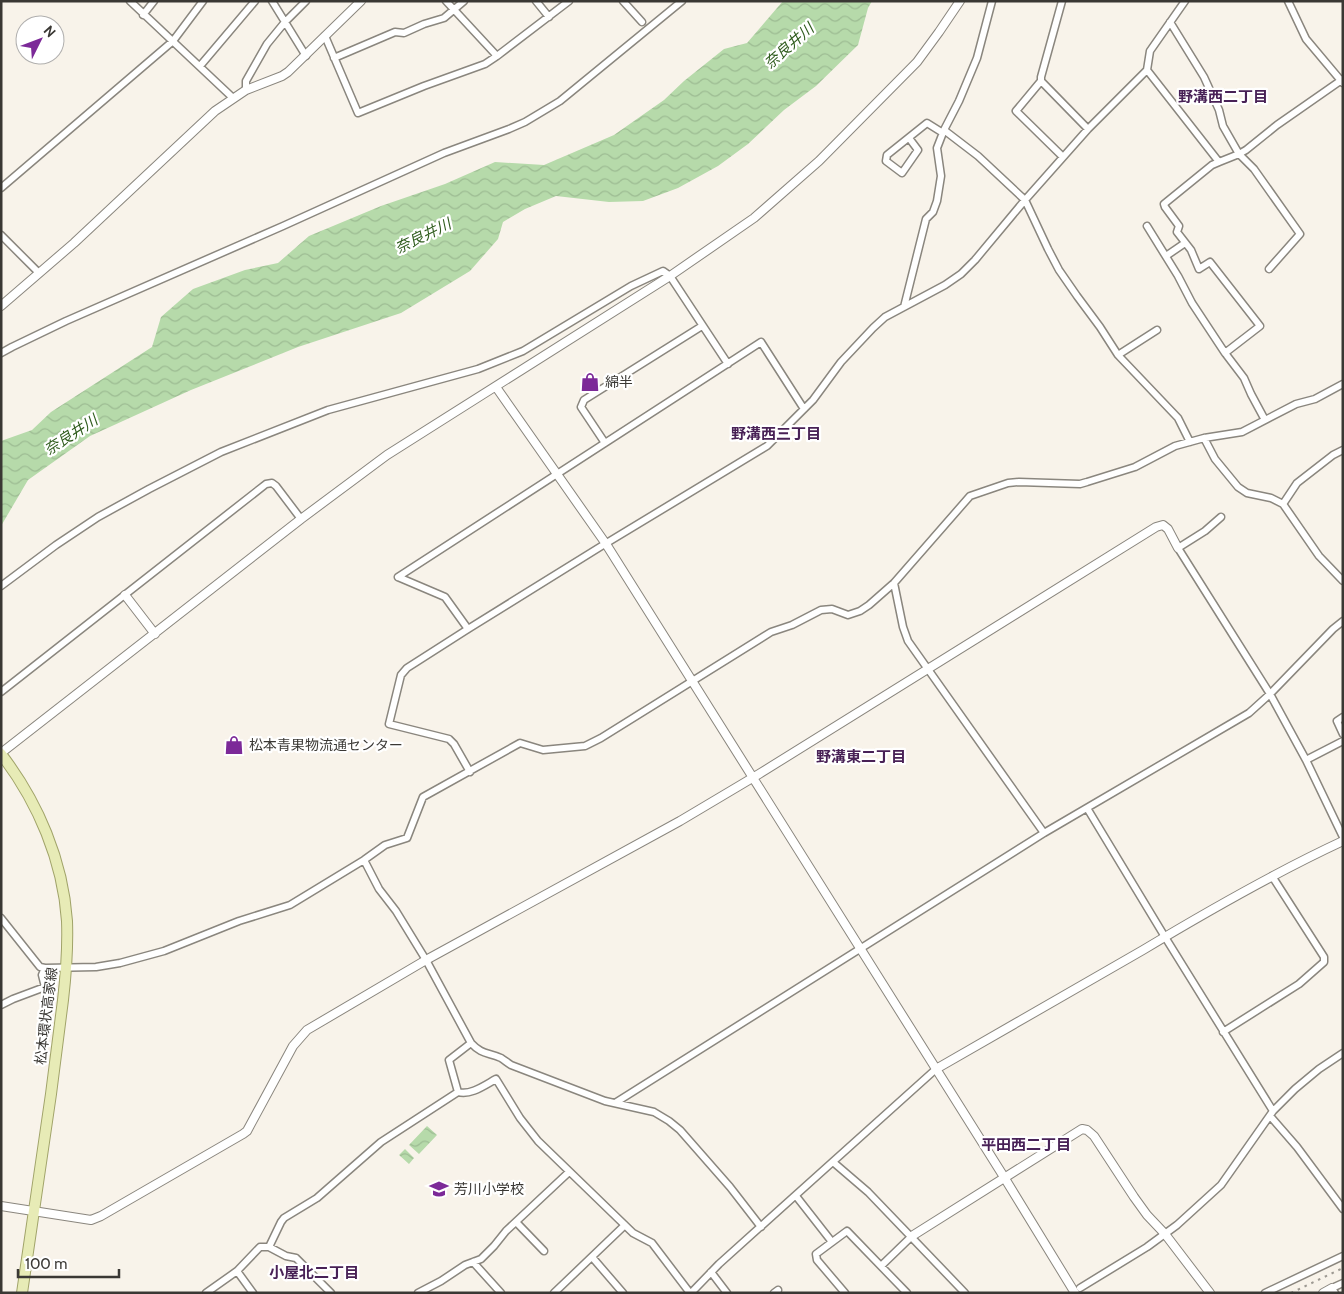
<svg xmlns="http://www.w3.org/2000/svg" width="1344" height="1294" viewBox="0 0 1344 1294" font-family="Cabin,'Noto Sans JP',sans-serif">
<style>
.water{fill:url(#water-waves)}
.lines{fill:none;stroke-linecap:round;stroke-linejoin:round}
.minor-casing{stroke:#8a867e;stroke-width:9}
.tertiary-casing{stroke:#8a867e;stroke-width:10}
.primary-casing{stroke:#a0a369;stroke-width:12}
.minor{stroke:#fff;stroke-width:6}
.tertiary{stroke:#fff;stroke-width:8}
.primary{stroke:#e7ebb6;stroke-width:10}
.rail{stroke:#9d9992;stroke-width:2;stroke-dasharray:2.5 5;stroke-linecap:butt}
.labels{text-anchor:middle;stroke-width:4.5;stroke-linejoin:round;paint-order:stroke}
.poi-label{font-size:14px;fill:#3a3834;stroke:#fff;text-anchor:start}
.street-label{font-size:14px;fill:#3a3834;stroke:#fff}
.water-label{font-size:15px;font-style:italic;fill:#2f5c1d;stroke:#fff}
.neighbourhood-label{font-size:15px;font-weight:bold;fill:#482156;stroke:#fff}
</style>
<defs>
<pattern id="water-waves" width="16" height="10" patternUnits="userSpaceOnUse" patternTransform="scale(1.25)"><rect width="16" height="10" fill="#b6daaa"/><path d="M0 5q4-4 8 0t8 0" fill="none" stroke="#9dbc93"/></pattern>
</defs>
<rect width="100%" height="100%" fill="#f8f3ea"/>
<path class="water" d="M783,1H872L868,8L858,45L816,86L784,110L748,144L718,166L678,188L643,201L609,202L556,196L525,209L503,222L498,239L470,271L401,313L298,347L191,390L90,436L28,480L1,526V441L32,430L51,412L152,347L161,317L193,289L245,270L278,263L309,236L381,206L445,184L495,162L544,165L614,135L664,100L684,81L724,49L747,43Z
M427,1126L437,1135L419,1154L409,1145Z
M405,1149L414,1158L409,1164L399,1155Z"/>
<g class="lines">
<g class="minor-casing">
<path id="minor" d="M130,1L233,98
M272,1L306,56
M446,1L497,56
M536,1L549,17
M623,1L642,22
M1062,1L1041,77V81L1088,129
M1288,1L1306,39L1343,83
M143,15L154,1
M325,36L358,113L424,86L485,64L497,56L569,1
M334,58L395,32L404,33L424,24L444,18L464,1
M200,66L255,1
M1147,70L1219,162L1239,154L1223,126L1219,110L1204,77L1170,22
M1041,81L1016,111L1063,157
M246,90V81L267,44L285,22L306,1
M944,130L978,156L1025,200L1048,249L1059,270L1077,296L1100,327L1118,355L1178,418L1190,442
M909,138L918,150L902,173L886,161L887,155L927,123L943,133
M1219,162L1212,165L1164,204L1165,207L1179,226L1177,232L1191,250L1199,269L1210,262L1260,326L1225,353L1244,378L1251,394L1265,420
M1,188L173,41L203,1
M1147,226L1178,276L1192,303L1225,353
M1,235L39,273
M1166,256L1185,243
M1269,269L1300,234L1254,169L1239,154L1246,150L1277,125L1343,79
M904,307L926,219L933,212L937,201L941,176L937,148L944,130L959,101L977,58L992,1
M1,353L12,347L66,321L283,226L444,153L509,129L525,122L560,101L682,1
M1118,355L1157,330
M1204,438L1215,459L1238,487L1247,493L1271,498L1283,504L1319,556L1343,581
M605,443L581,407L584,400L702,326
M1283,504L1297,483L1333,455L1343,450
M1221,517L1205,531L1178,548L1270,694L1306,760L1343,837
M398,577L761,342L804,409
M398,577L445,597L468,629
M894,583L903,627L908,641L1044,833
M1,586L56,545L98,517L149,489L221,452L328,410L478,369L523,351L631,286L663,271L670,276L728,364
M1,692L266,484L272,483L276,486L301,519
M1343,717L1337,721L1343,734
M1306,760L1343,741
M470,772L454,744L449,739L389,724L401,675L407,668L468,629L600,547L767,446L813,400L841,362L873,328L885,317L945,285L961,274L975,260L1025,200L1088,129L1147,70L1150,51L1185,1
M1087,808L1165,937L1273,1111
M364,860L379,889L396,911L426,960L471,1043C482,1055 488,1052 501,1058C504,1060 508,1063 511,1065L605,1101L654,1112L669,1121L680,1130L730,1187L761,1227
M1,918L40,967L45,968L96,967L120,963L164,951L239,921L290,905L364,860L385,845L407,838L423,797L520,743L543,750L585,746L601,738L771,632L792,625L821,610L832,609L848,615L860,611L869,605L894,583L970,496L1008,483L1019,482L1080,484L1087,482L1135,467L1175,446L1204,438L1242,432L1296,404L1315,399L1343,384
M1,1005L13,999L45,987L42,975L45,968
M1223,1032L1299,984L1324,962V957L1272,876
M458,1092L449,1060L471,1043
M615,1103L1044,833L1249,713L1270,694L1333,629L1343,621
M1270,1116L1297,1147L1343,1209
M833,1162L868,1192L965,1293
M796,1196L832,1242
M516,1222L544,1251
M269,1247L281,1222L284,1218L317,1198L381,1142L458,1092C470,1096 485,1085 496,1079L520,1118L538,1141L633,1233L652,1243L690,1293
M592,1257L623,1293
M473,1262L501,1293
M881,1266L912,1236
M237,1271L253,1293
M711,1272L727,1293
M1080,1288L1147,1247L1177,1225L1221,1185L1273,1111L1295,1089L1319,1069L1343,1053
M206,1293L237,1271L260,1247H269L286,1256L296,1258L331,1293
M418,1293L441,1281L465,1265L481,1259L494,1246L506,1231L569,1172
M554,1293L625,1225
M691,1293L719,1264L936,1069
M774,1293L778,1290
M845,1293L817,1260L816,1254L847,1231L907,1293
M1265,1293L1343,1256
M1335,1293L1332,1288L1343,1283"/>
</g>
<g class="tertiary-casing">
<path id="tertiary" d="M1,306L74,243L215,111L246,90L282,76L288,72L361,1
M496,387L606,544L1004,1177L1075,1293
M125,595L155,634
M1,753L301,519L387,455L670,276L754,218L819,161L917,62L939,32L960,1
M936,1069C1005,1030 1074,990 1143,950C1208,911 1274,873 1343,841
M1,1206L91,1220L101,1216L243,1134L247,1131L293,1046L307,1030L426,960L680,821L759,774L1156,527L1163,525L1168,529L1178,548
M912,1236L1082,1129L1087,1130L1094,1136L1134,1197L1147,1215L1165,1234L1210,1293
M1323,1293L1332,1288"/>
</g>
<g class="primary-casing">
<path id="primary" d="M1,754C38,802 63,861 67,921C68,948 66,974 63,1000C59,1032 55,1063 51,1094C41,1160 32,1227 22,1293"/>
</g>
<use href="#minor" class="minor"/>
<use href="#tertiary" class="tertiary"/>
<use href="#primary" class="primary"/>
<path class="rail" d="M1291,1293L1343,1268"/>
</g>
<defs>
<g id="shop-bare" transform="scale(1.5)"><path d="M-5-2.5h2.3a2.7 3.5 0 0 1 5.4 0H5L5.5 6h-11ZM-1.5-2.5h3a1.5 2.3 0 0 0-3 0Z" fill="#7c2998" stroke="#fff" stroke-width="2.5" paint-order="stroke"/></g>
<g id="school-bare" transform="scale(1.5)"><path d="M0-5L7-2L0 1L-7-2ZM-4 1L0 2.5L4 1V4Q0 6-4 4Z" fill="#7c2998" stroke="#fff" stroke-width="2.5" paint-order="stroke"/></g>
</defs>
<g fill-rule="evenodd">
<use href="#shop-bare" x="590" y="382"/>
<use href="#shop-bare" x="234" y="745"/>
<use href="#school-bare" x="439" y="1189"/>
</g>
<g class="labels">
<g class="poi-label">
<text x="605" y="387">綿半</text>
<text x="249" y="750">松本青果物流通センター</text>
<text x="454" y="1194">芳川小学校</text>
</g>
<g class="street-label">
<text transform="translate(46 1016) rotate(-83)" y="5">松本環状高家線</text>
</g>
<g class="water-label">
<text transform="translate(789 46) rotate(-41)" y="5">奈良井川</text>
<text transform="translate(423 236) rotate(-26)" y="5">奈良井川</text>
<text transform="translate(71 435) rotate(-33)" y="5">奈良井川</text>
</g>
<g class="neighbourhood-label">
<text x="1223" y="102">野溝西二丁目</text>
<text x="776" y="439">野溝西三丁目</text>
<text x="861" y="762">野溝東二丁目</text>
<text x="1026" y="1150">平田西二丁目</text>
<text x="314" y="1278">小屋北二丁目</text>
</g>
</g>
<rect width="1344" height="1294" fill="none" stroke="#3a3834" stroke-width="5"/>
<g transform="translate(40 40) rotate(48)"><circle r="24" fill="#ffffff" stroke="#b0afae"/>
<path d="M0-4L9 19L0 12L-9 19Z" fill="#7c2998"/>
<text y="-8" font-size="14" font-weight="bold" text-anchor="middle" fill="#3a3834">N</text>
</g>
<path d="M18 1269v8h101v-8" fill="none" stroke="#3a3834" stroke-width="2.5"/>
<text x="25" y="1269" font-size="15" fill="#3a3834" stroke="#ffffff" stroke-width="4" paint-order="stroke">100 m</text>
</svg>
